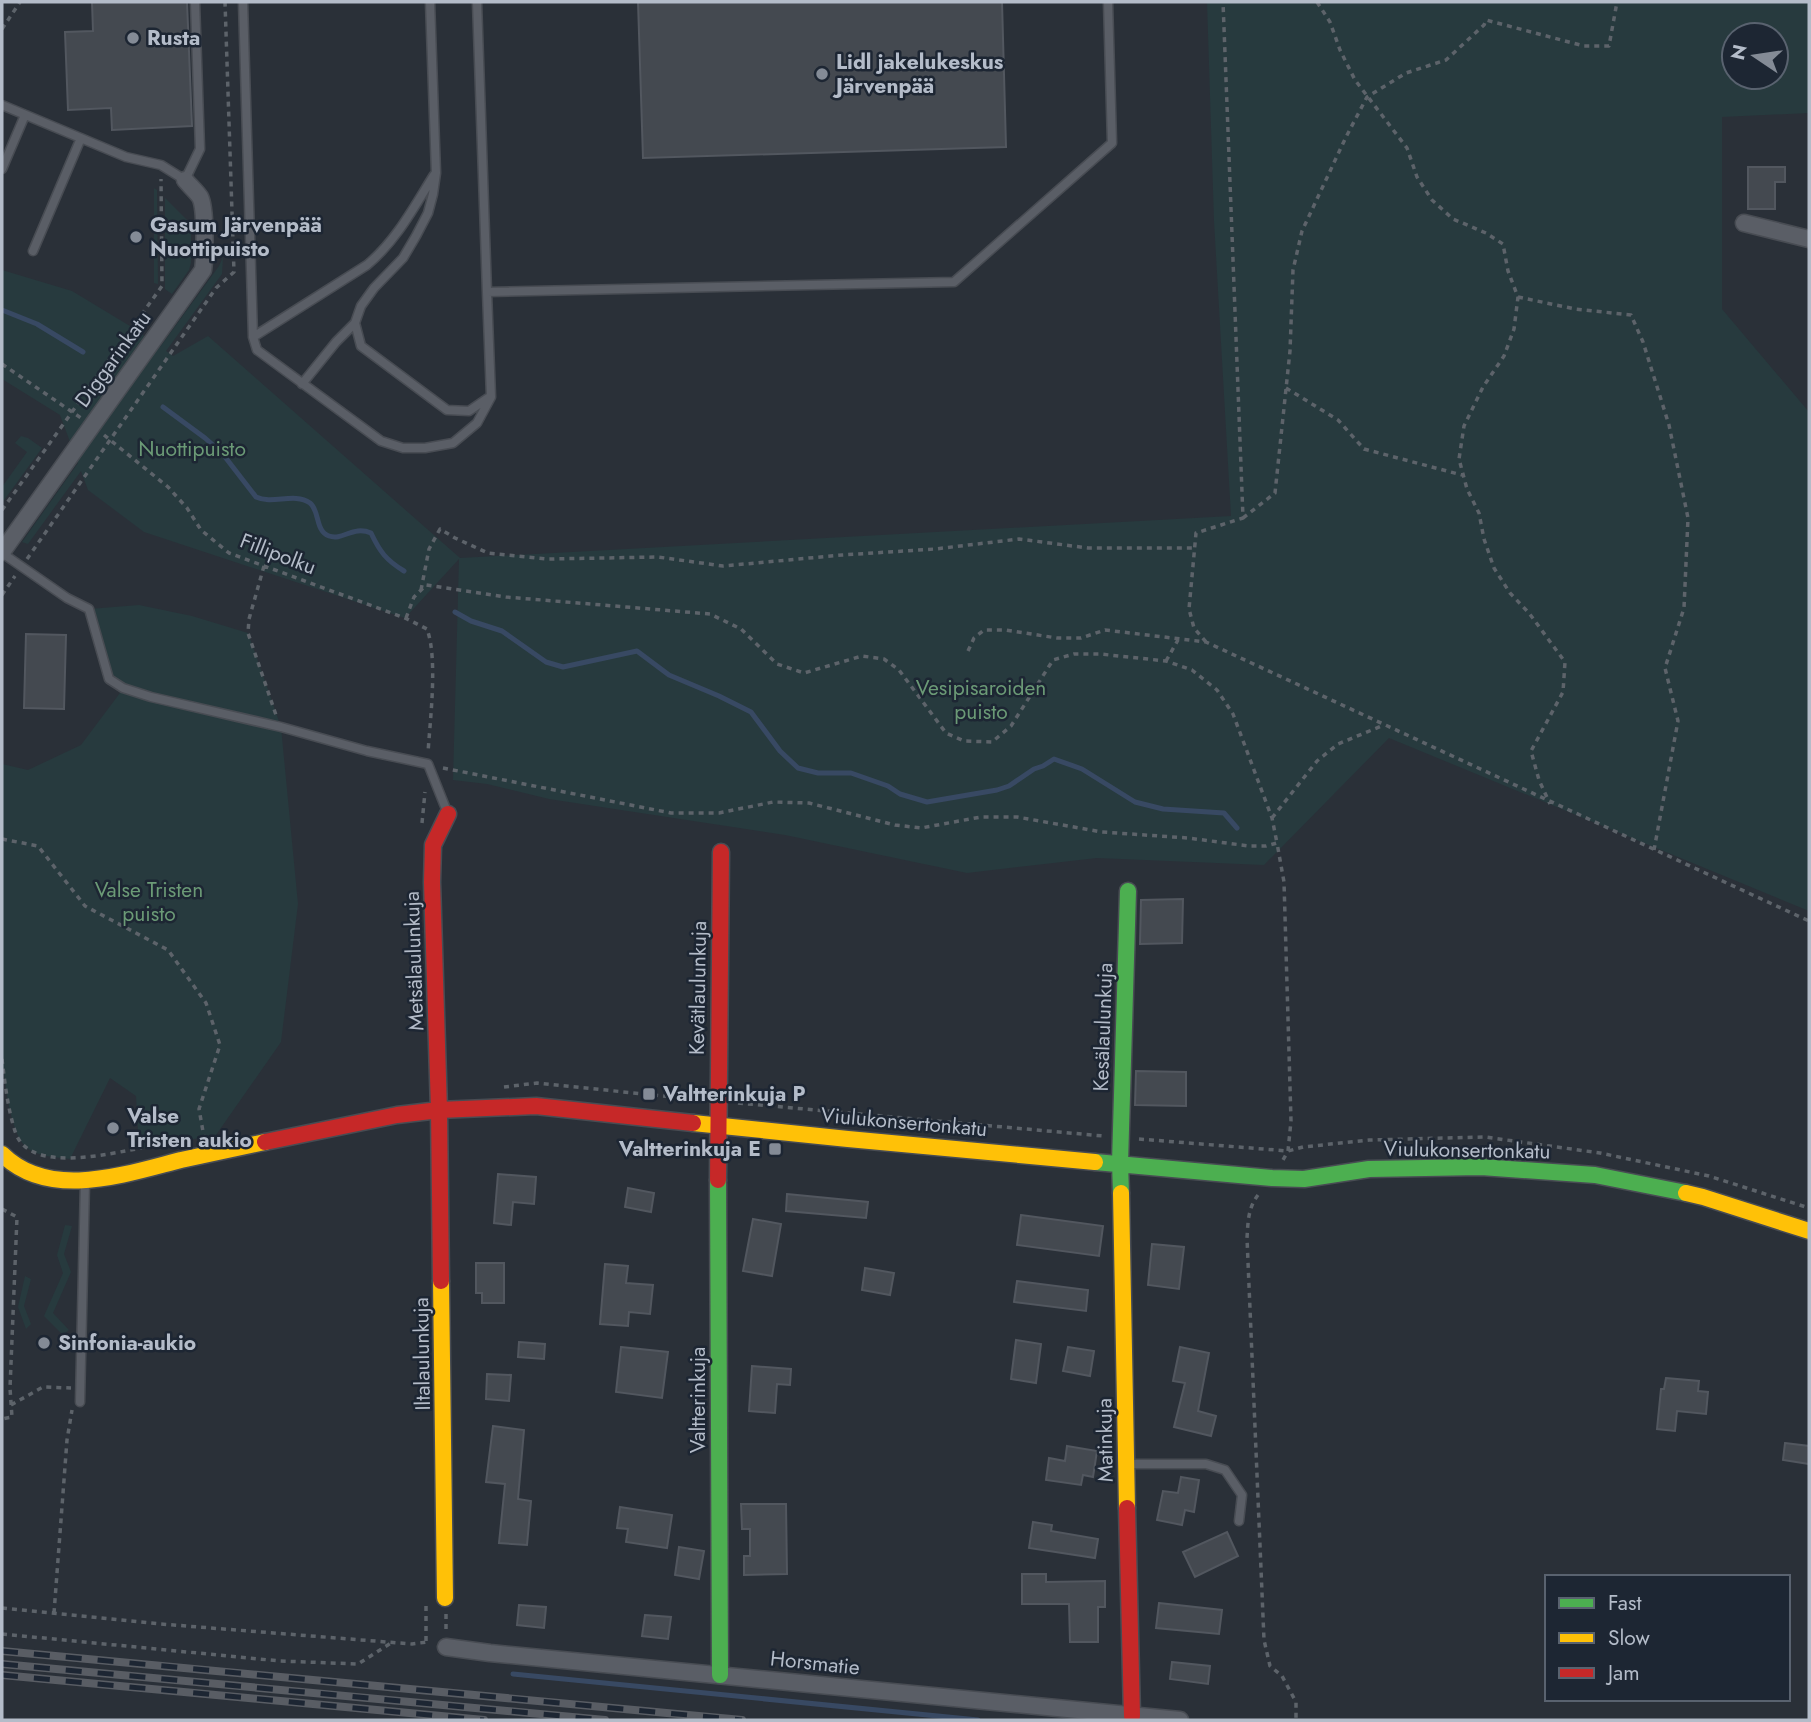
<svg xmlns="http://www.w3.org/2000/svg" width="1811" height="1722" viewBox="0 0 1811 1722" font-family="Jost,sans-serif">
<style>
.green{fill:#273a3e;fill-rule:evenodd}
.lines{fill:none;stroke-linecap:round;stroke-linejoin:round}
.stream{stroke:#384963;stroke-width:5}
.building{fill:#444950;stroke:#52575f;stroke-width:2}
.lane-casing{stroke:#484c53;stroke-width:11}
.street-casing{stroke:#484c53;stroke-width:19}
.fast-casing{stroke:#484c53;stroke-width:19}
.slow-casing{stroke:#484c53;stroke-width:19}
.jam-casing{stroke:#484c53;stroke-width:19}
.path{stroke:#5d636a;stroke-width:3.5;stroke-dasharray:5 5;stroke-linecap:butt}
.lane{stroke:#5a5e66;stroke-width:8}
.street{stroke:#5a5e66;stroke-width:16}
.fast{stroke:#4caf50;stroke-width:16}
.slow{stroke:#ffc107;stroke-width:16}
.jam{stroke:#c62828;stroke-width:16}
.rail-casing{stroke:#595d64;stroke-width:8}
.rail{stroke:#1d2633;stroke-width:5;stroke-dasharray:16;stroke-linecap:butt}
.poi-dot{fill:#848b96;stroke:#1d2633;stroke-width:2.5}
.labels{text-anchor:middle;stroke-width:5;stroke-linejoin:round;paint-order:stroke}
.poi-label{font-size:21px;font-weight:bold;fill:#b4bcc9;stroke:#1d2633;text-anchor:start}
.street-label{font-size:21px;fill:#b4bcc9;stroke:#1d2633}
.park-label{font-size:21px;fill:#6b9a76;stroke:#1d2633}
</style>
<rect width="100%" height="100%" fill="#2a3038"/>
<path class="green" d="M1207,2H1809V113L1722,117V309L1809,412V911L1389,738L1264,865L1097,858L967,873L785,835L549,799L487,784L453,780L459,559L405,618L144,532L88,490L81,471L28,544L22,542L78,463L60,415L2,379V270L72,291L130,326L160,347L219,266L223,257L222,274L166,351L173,356L208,336L460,558L1231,516L1214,221ZM1734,35H1776V77H1734Z
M154,188L157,190L158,284L154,283Z
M165,198L191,224V263L189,270L172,294L165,289Z
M21,436L28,438L42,448L2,503V487L27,452L15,443Z
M139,605L192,616L248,633L281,727L298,904L281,1042L216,1135L139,1149L136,1096L110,1078L70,1159C56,1157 39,1157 27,1148C10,1135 5,1081 2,1059V764L28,770L81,745L123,689L109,679L89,609Z
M65,1225L72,1226L64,1254L71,1272L53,1313L69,1330L63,1335L44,1316L63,1273L57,1255Z
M25,1276L31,1279L24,1306L31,1324L26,1329L18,1307Z"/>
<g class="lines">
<path class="stream" d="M2,310L37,324L83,352
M163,407L205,438L222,453L256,497C273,505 294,492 310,503C320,511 315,531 329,536C343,541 353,525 371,533C380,552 386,560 404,571
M455,612L471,621L502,631L546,662L563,667L637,651L669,675L719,696L751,712L780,751L798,768L818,773H851L888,786L900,794L927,802L997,790L1009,786L1034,769L1043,766L1054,759L1082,769L1135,802L1163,809L1224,813L1237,828
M513,1674L978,1720"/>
</g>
<path class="building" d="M92,2H187L192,126L112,130L111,108L68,110L65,32L93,31Z
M638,2H1002L1006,147L643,158Z
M1748,167H1785V182H1775V209H1748Z
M26,634L66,635L64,709L24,708Z
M1183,899L1182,943L1140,944L1141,900Z
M1136,1071L1186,1072V1106L1135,1105Z
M498,1174L536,1177L534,1204L513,1202L511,1225L494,1223Z
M628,1188L654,1193L651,1212L625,1207Z
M787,1194L868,1202L866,1218L786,1211Z
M1021,1215L1103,1226L1099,1256L1017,1245Z
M753,1219L781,1224L772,1276L743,1271Z
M1152,1244L1184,1247L1179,1289L1148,1285Z
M476,1263H504V1303H482V1293H476Z
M605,1264L628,1266L626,1283L653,1285L650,1314L629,1312L628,1326L600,1324Z
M865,1268L894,1273L890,1295L862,1290Z
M1017,1281L1088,1290L1086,1311L1014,1302Z
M1016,1340L1041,1344L1036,1383L1011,1379Z
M519,1342L545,1344L544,1359L518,1357Z
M621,1347L668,1352L662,1398L616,1392Z
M1068,1347L1094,1351L1090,1376L1063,1371Z
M1180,1347L1209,1353L1198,1411L1216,1416L1211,1436L1174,1427L1185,1383L1173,1381Z
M752,1366L791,1369L790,1385L777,1384L775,1413L749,1411Z
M487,1374L511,1375L509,1401L486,1399Z
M1666,1378L1699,1381L1698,1391L1708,1392L1706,1414L1677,1411L1675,1431L1657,1429L1661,1389H1664Z
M493,1426L524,1430L518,1499L531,1501L527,1545L499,1543L505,1484L486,1482Z
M1785,1443L1809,1446V1464L1783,1460Z
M1067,1446L1097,1451L1093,1477L1083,1475L1081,1485L1046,1480L1049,1458L1065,1461Z
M1181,1477L1199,1480L1194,1512L1185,1510L1182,1525L1157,1520L1163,1491L1178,1493Z
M741,1504H786L787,1574L744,1575V1556H750V1529H742Z
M620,1507L672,1515L667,1548L626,1542L628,1529L617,1528Z
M1033,1522L1052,1525L1051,1531L1098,1539L1095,1558L1029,1548Z
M1227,1532L1238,1556L1195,1577L1183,1552Z
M679,1547L704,1551L699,1579L675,1575Z
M1022,1574H1046V1582L1105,1581V1607H1098V1642H1070L1069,1604H1022Z
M1159,1603L1222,1610L1219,1634L1156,1628Z
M519,1605L546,1607L544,1628L517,1625Z
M645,1615L671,1617L668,1639L642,1636Z
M1172,1662L1210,1666L1208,1684L1170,1679Z"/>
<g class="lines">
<g class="lane-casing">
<path id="lane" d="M243,2L253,337L257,350L381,441L403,448H425L453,443L477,423L491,397L487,292
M430,2L436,173L433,194L428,213L416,236L403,258L374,288L361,306L355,323L361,346L447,410L469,411L488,398
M477,2L487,292L954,282L1112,143L1108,2
M2,105L126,157L161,165L185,180L200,149L195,2
M2,169L25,115
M33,251L81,138
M253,337L367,265C396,241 414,207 434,175
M302,384L336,342L355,323
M2,553L67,598L89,609L109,679L123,688L151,697L281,727L367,751L428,764L448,814
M80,1402L85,1182
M1129,1464H1206L1225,1470L1242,1495L1239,1521"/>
</g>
<g class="street-casing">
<path id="street" d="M1744,223L1809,239
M2,552L203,270C205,257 206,208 200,197C196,191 190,186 185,180
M446,1647L490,1653L1180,1720"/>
</g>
<g class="fast-casing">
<path id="fast" d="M1095,1162L1272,1178L1304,1179L1369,1169L1481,1167L1595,1175L1686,1193
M718,1180L720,1675
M1121,1193L1120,1163L1128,891"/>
</g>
<g class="slow-casing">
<path id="slow" d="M693,1123L848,1139L1095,1162
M2,1154C49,1201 126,1174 181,1160C209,1154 237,1148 265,1142
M1121,1193L1127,1508
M1686,1193L1703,1197L1809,1231
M441,1281L445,1598"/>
</g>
<g class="jam-casing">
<path id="jam" d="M265,1142L397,1115L439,1110L536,1106L693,1123
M718,1180L721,852
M441,1281L439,1110L432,882L433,845L448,814
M1127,1508L1132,1716"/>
</g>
<path class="path" d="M1317,2L1330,22L1340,50L1355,80L1407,148L1417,177L1432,200L1453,219L1486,233L1503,244L1508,271L1518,297L1514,329L1504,356L1483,387L1464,426L1459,459L1467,489L1479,513L1484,539L1494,568L1510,593L1529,613L1565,662L1563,692L1531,751L1539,780L1550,804
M2,29L20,2
M1518,297L1575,309L1631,315L1643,342L1669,425L1688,518L1684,608L1665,668L1678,721L1654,850
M2,364L81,418
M1286,388L1338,420L1364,449L1462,475
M104,435L168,487L187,508L201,530L229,553L405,618L427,629C438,659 430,720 428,753
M2,510L162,286L161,179
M1243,518L1275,493L1290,351L1293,270L1302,231L1346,137L1367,97L1406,73L1446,60L1484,25L1486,20L1584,46H1609L1617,2
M27,559L216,288L234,272L225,2
M264,566L249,619L248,633L276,715
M421,590L429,549L440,529L455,538L488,553L548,559L658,557L723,566L842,555L935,549L1019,539L1088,548H1195
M2,595L15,576
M406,618L414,597L426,585L506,597L710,614L741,629L777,664L804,673L862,656L884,659L899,670L946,733L964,741L992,742L1011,726L1053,660L1074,654H1100L1166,661L1192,670L1217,690L1233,714L1272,818L1277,843
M1206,642L1194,628L1189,609L1196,533L1243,518L1223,2
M968,651L974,638L984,630H1005L1057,638H1081L1105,630L1206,642L1809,921
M1166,661L1178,640
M443,768L671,813H719L773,802L809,803L895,825L921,828L981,817H1017L1102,832L1188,838L1249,846H1266L1277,843L1284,882L1291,1121L1288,1151L1283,1160
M1272,818L1317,761L1338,744L1384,725
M422,823L425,792
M2,839L38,846L85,906L168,950L206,1003L220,1045L199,1109L204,1137
M2,1059C5,1084 8,1111 16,1134C32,1174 110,1153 142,1148
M504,1087L537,1083L702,1100
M738,1103L1103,1136
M1139,1139L1288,1151L1303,1147L1369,1140L1485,1137L1600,1153L1709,1176L1809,1208
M1258,1195C1248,1208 1248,1222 1247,1238L1264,1640L1270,1666L1282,1676L1296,1702V1720
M2,1209L17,1217L10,1388L12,1417L2,1419
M11,1405L43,1387L71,1388
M2,1608L161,1624L412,1644L427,1642
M54,1613L67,1440L72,1410
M446,1614V1631
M2,1634L280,1661L358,1664L391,1643
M426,1641V1604"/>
<use href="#lane" class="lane"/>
<use href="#street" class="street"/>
<use href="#fast" class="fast"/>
<use href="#slow" class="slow"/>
<use href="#jam" class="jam"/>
<g class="rail-casing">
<path id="rail" d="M2,1651L742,1720
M2,1664L605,1720
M2,1675L484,1720"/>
</g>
<use href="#rail" class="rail"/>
</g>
<g class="poi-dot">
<circle cx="133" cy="38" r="7"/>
<circle cx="822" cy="74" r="7"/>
<circle cx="136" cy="237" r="7"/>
<rect x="642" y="1087" width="14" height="14" rx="3.5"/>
<circle cx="113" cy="1128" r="7"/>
<rect x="768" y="1142" width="14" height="14" rx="3.5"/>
<circle cx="44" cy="1343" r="7"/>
</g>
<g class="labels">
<g class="poi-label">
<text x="147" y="45">Rusta</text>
<text x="836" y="69">Lidl jakelukeskus<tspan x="836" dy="24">Järvenpää</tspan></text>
<text x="150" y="232">Gasum Järvenpää<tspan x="150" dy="24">Nuottipuisto</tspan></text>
<text x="663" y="1101">Valtterinkuja P</text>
<text x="127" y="1123">Valse<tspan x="127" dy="24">Tristen aukio</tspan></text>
<text x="761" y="1156" text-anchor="end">Valtterinkuja E</text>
<text x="58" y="1350">Sinfonia-aukio</text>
</g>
<g class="street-label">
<text transform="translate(113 359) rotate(-54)" y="7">Diggarinkatu</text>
<text transform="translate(278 554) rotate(21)" y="7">Fillipolku</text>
<text transform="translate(414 961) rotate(-92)" y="7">Metsälaulunkuja</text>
<text transform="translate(698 988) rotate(-89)" y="7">Kevätlaulunkuja</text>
<text transform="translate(1103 1027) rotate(-88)" y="7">Kesälaulunkuja</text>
<text transform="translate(904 1122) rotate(5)" y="7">Viulukonsertonkatu</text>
<text transform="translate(1467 1150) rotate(1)" y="7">Viulukonsertonkatu</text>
<text transform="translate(422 1354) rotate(-91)" y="7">Iltalaulunkuja</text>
<text transform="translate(698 1400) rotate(-90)" y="7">Valtterinkuja</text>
<text transform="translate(1105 1440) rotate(-91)" y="7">Matinkuja</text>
<text transform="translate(815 1663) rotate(6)" y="7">Horsmatie</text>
</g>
<g class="park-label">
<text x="192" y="456">Nuottipuisto</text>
<text x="981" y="695">Vesipisaroiden<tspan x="981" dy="24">puisto</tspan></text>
<text x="149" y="897">Valse Tristen<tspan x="149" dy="24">puisto</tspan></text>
</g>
</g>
<rect width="1811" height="1722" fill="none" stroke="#b4bcc9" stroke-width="7"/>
<rect x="1545" y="1575" width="245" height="126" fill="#1d2633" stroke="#59626f" stroke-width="2"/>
<rect x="1559" y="1598" width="35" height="10" fill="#4caf50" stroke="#59626f" stroke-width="2"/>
<text x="1608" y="1610" font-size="21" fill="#b4bcc9">Fast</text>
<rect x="1559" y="1633" width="35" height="10" fill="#ffc107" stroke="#59626f" stroke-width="2"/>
<text x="1608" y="1645" font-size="21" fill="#b4bcc9">Slow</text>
<rect x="1559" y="1668" width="35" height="10" fill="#c62828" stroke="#59626f" stroke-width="2"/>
<text x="1608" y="1680" font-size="21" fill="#b4bcc9">Jam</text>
<g transform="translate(1755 56) rotate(283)"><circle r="33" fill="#1d2633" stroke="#59626f" stroke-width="2"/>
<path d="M0-5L12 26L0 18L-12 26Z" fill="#848b96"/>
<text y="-10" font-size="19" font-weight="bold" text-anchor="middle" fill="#b4bcc9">N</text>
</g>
</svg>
